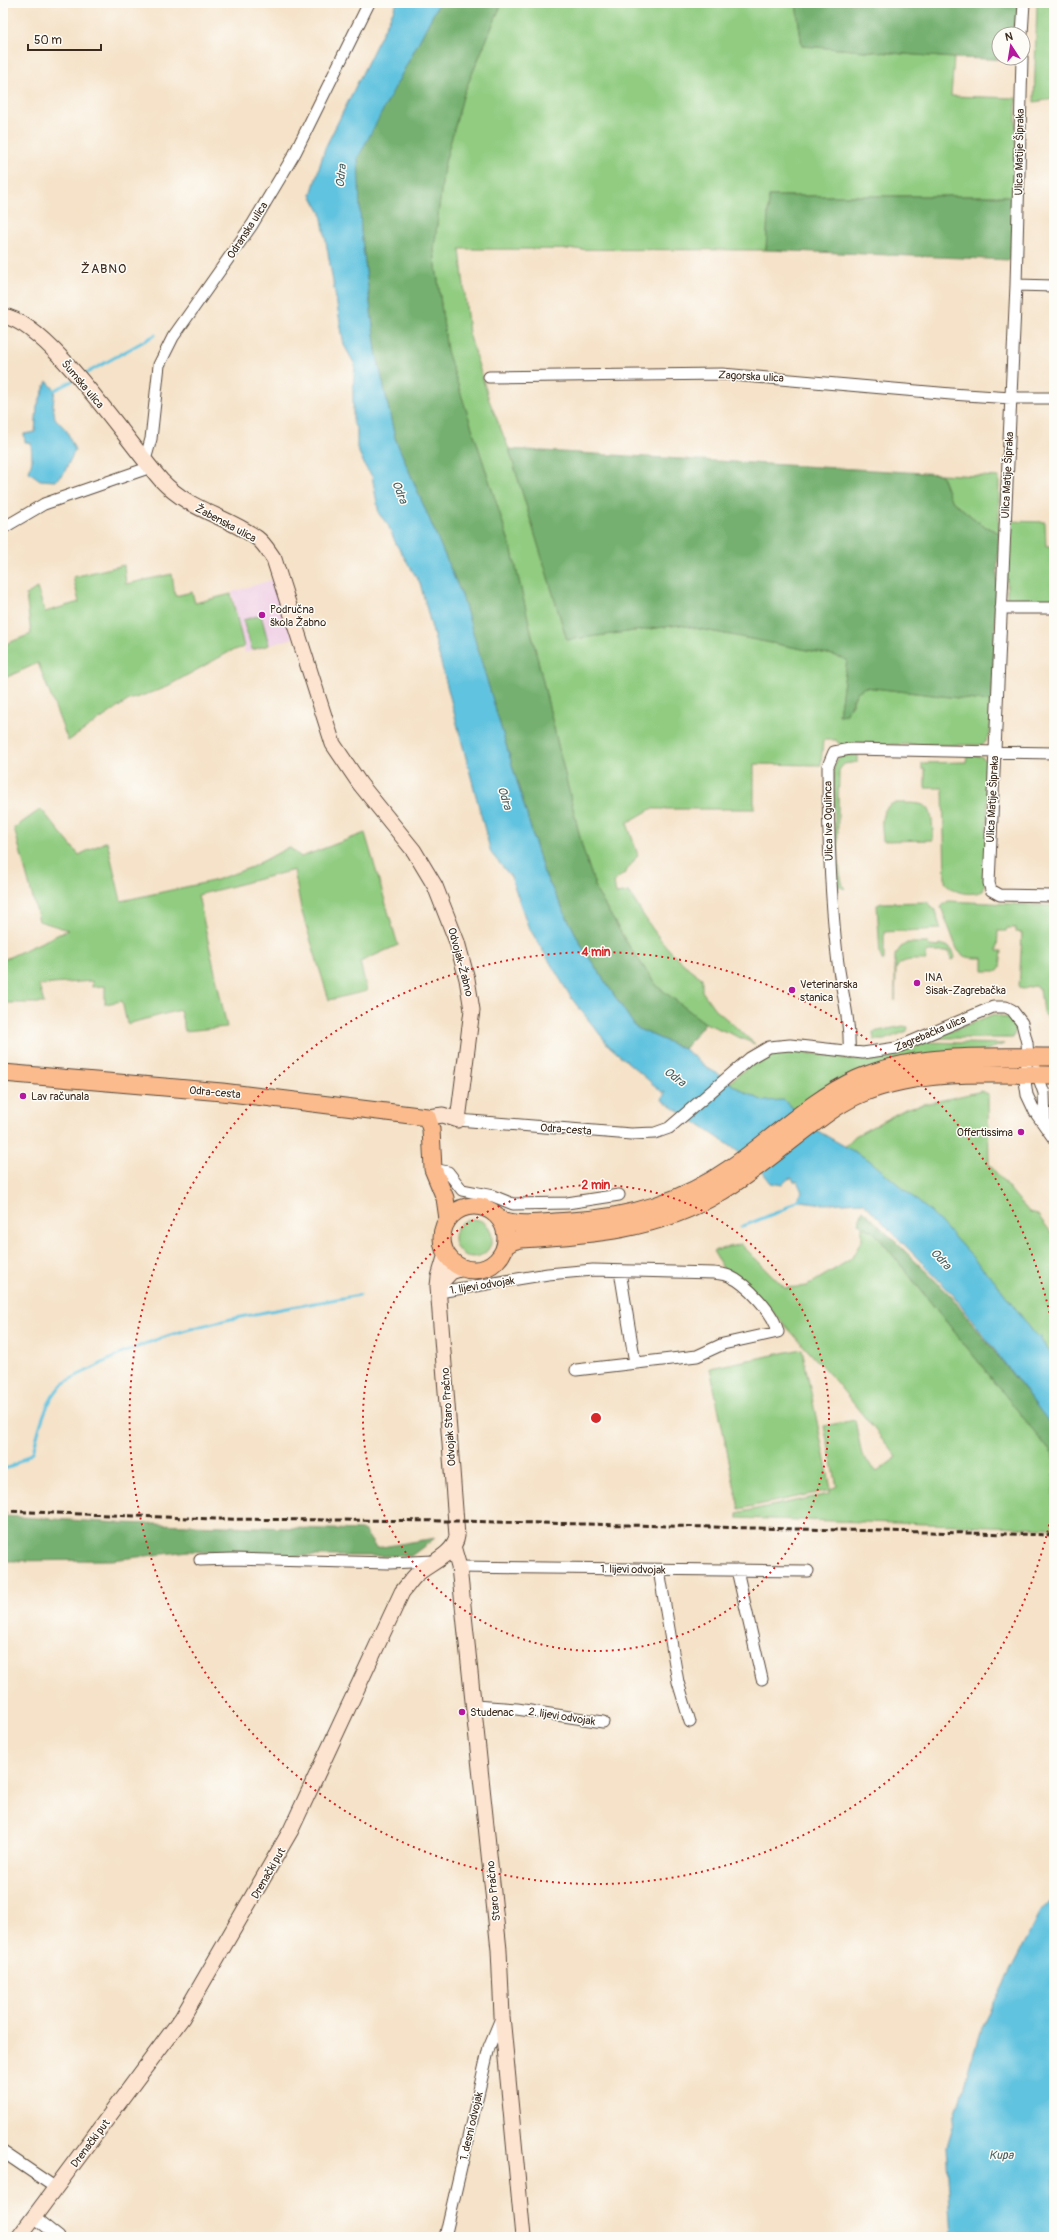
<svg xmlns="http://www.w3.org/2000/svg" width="1057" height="2240" viewBox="0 0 1057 2240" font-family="Pangolin,sans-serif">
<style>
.built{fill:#f0d0e5}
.green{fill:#91cc81;stroke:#667b50}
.forest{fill:#74b06f;stroke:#586d46}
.water{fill:#61c3df;stroke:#4e767e}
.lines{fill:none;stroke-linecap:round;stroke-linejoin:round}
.stream{stroke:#61c3df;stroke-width:3}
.street-casing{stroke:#574638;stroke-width:13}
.secondary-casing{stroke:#574638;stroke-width:17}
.primary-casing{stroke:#574638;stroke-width:19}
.street{stroke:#fff;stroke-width:11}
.secondary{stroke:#fde4d1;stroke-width:15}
.primary{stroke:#fbbb8d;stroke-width:17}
.rail{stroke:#3b2a1e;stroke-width:3;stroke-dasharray:6 3;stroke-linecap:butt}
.ring{fill:none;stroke:#d62828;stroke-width:2;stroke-dasharray:2 4}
.poi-dot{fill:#b5179e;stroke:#fdfcf7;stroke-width:1.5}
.labels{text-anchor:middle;stroke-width:3;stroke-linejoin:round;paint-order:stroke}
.street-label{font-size:11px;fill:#3b2a1e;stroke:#fdfcf7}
.poi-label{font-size:11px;fill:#3b2a1e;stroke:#fdfcf7;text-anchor:start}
.water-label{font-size:12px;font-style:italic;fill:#486062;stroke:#fdfcf7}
.quarter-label{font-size:13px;letter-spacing:1px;fill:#3b2a1e;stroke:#fdfcf7}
.centre{fill:#d62828;stroke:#fdfcf7;stroke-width:2}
.ring-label{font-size:12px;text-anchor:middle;font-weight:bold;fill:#d62828;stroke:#fdfcf7;stroke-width:3;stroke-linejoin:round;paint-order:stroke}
</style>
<rect width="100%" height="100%" fill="#fdfcf7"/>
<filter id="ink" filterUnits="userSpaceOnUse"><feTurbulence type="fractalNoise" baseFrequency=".025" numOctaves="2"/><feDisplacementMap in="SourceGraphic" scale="8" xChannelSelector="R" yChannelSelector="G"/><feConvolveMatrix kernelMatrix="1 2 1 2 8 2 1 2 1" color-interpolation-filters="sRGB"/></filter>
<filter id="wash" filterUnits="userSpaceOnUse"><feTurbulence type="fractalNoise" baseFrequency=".012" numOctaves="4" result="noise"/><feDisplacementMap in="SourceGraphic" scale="16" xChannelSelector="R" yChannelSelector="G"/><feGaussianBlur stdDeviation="0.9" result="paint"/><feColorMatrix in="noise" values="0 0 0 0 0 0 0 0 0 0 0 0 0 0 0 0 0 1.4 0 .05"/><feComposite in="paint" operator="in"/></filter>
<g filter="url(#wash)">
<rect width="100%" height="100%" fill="#f5e2c8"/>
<path class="built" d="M275,579L293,638L245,653L232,592Z"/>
<path class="green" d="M502,3H796L802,46L954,58L951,96L1016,98V196H769L766,250L460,249L469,333L489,400L509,449L567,640L679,625L833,655L847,660L839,715L851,706L857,692L865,687L992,702L990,734L985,743L980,745L839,744L836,740H823L821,765L754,764V809H651L627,823L638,855L625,873L614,881L616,894L629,892C651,928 667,954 702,978V991L714,1008L755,1044L705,1023L657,986L627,943L597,892L582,846L512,551L447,351L434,250L444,166L464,93Z
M1037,3H1054V99L1034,102Z
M941,474L999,477V533L982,525L951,500Z
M1007,521L1045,522L1046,546H1054V601H1007Z
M124,565L126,584L172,574L175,596L192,592L195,603L231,594L244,647L231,651L162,689L129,700L68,741L38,663L3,679V645L31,634L26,595L37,588L45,612L79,602L73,577Z
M261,615L269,645L252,650L243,620Z
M858,754V762L844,764L839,770C839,793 834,873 845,889L838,886L835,869L834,769C836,754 845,754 858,754Z
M967,756H981L989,763L985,883L983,891C970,896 954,894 945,882L943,788H925V769H922V763L966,762Z
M894,803C931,803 932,802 933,840L883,841C882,827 878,809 894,803Z
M41,809L79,855L107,841L121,901L213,881L252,867L289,847L301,857L365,833L398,945L360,962L367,991L329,1000L301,909L294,870L198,895L227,1027L185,1031L180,1010L127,1024L122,1001L105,1004V986L92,987V981L39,985L44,1003H3V960L68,930L39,921L14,828Z
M948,901L1054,906L1050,1020L1043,1012L1040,989L1034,986L1023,989L1019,988L1022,933L1016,932V928H1007L1006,931H998L997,951H1002L1000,968L998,971H983V958C973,958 963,959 957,949L941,907Z
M927,902L934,908L941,929L884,932V961L882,960L880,954L877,905L882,903Z
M907,943H928L929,946L939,947L940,944L947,946L953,951L955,958L951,960L950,952H926V960C915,960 901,958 896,969L895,1001V955L901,947Z
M994,1014L1011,1019L1016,1029L1013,1038H934Z
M903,1026L908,1027L907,1031L884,1040H874L873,1032Z
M926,1042L1004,1044L776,1123L722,1090C765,1049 773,1048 832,1056C845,1058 860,1062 874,1060C893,1057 909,1049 926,1042Z
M982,1091L988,1094L989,1164L1029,1212L1037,1214L1054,1236V1370L839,1153L855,1136L907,1108Z
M454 1238a19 19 0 1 1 38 0a19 19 0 1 1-38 0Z
M862,1226L875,1233L1054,1456V1528L737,1518V1513L829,1494L831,1490L739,1509L710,1368L802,1349L831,1489L837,1486L824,1426L855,1420L862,1455L877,1472L897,1457L831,1376L743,1279L723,1268L713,1251L741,1244L785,1288L807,1286L851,1259L862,1240Z"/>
<path class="forest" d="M439,3H502L464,93L444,166L434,250L447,351L512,551L582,846L597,892L627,943L657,986L705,1023L684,1049L636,1028L584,950L544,873L462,596L395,438L376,351L361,232L357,158Z
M796,3H1020L1019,34H999V58H1019V60L954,58L802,46Z
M769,196H1016L1010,260L766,250Z
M509,449L941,474L951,500L982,525L999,533L992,702L865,687L857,692L846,714L839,715L847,660L833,655L679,625L567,640Z
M863,1210L952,1297L1054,1428V1456L875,1233L858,1223Z
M3,1516L120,1523L364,1530L376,1548L435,1538L411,1556H267L189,1551L112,1560L3,1561Z"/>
<path class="water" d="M397,3H439L358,158L361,232L376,351L395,438L462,596L544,873L584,950L636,1028L684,1049L709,1069L729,1080L731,1084L746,1093L764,1101L784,1100L816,1130L869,1160L932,1213L998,1285L1037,1337L1041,1336V1340L1054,1358V1429L954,1296L863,1202L824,1204L801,1201L799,1196L802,1192L797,1181L794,1182L792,1178L788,1179L782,1185L771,1183L761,1170L732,1147L662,1100L665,1092H662L609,1046L572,999L528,926L511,877L491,853L420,583L396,544L388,525L379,514L372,476L366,468L357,448V430L353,423V388L355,365L344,345L321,213L311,195L325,148Z
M47,381L55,390L53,405L55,418L67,431L75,450L64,473L55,481L40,480L29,472L32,460L31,443L25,442L24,434L35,432L37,406Z
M1054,1897V2237H952L946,2146L981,2028L1040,1912Z"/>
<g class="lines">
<path class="stream" d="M85,374L155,335
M55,390L72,381
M741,1227L783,1210L802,1197
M3,1469L11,1467L33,1452C38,1432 46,1398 63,1384C72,1377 85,1372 95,1367C176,1322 269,1312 359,1295"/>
</g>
</g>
<g filter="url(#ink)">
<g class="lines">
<g class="street-casing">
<path id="street" d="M1022,34L1024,3
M1022,58L1016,285L989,883L991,890L1000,895L1054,896
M1016,285L1054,286
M489,377L722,374L951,394L1011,398H1054
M145,460L151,439L159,365L173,337L252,225L295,153L369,3
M3,528L44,504L151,467
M1001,608H1054
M849,1052C851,1019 840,987 837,955C830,892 828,829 828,766L834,752L850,749L1054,753
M1036,1070L1044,1093L1045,1124
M458,1120L631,1134L655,1133L669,1128L750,1058L769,1047L790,1045L863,1053L896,1048L993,1007H1006L1012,1010L1022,1023L1027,1043L1028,1057L1024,1074L1027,1095L1035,1112L1054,1139
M433,1169L448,1172L462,1190L493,1196L513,1204L567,1203L619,1195
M620,1271L635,1363
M439,1292L548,1274L593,1270L714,1273C719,1274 725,1274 729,1276C747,1284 774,1313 778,1332L723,1344L697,1356L576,1370
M200,1560L232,1559L389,1563L434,1561
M459,1567L808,1571
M659,1570L678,1682L690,1722
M737,1570L762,1679
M474,1706L517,1709L603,1722
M3,2152L56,2188
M34,2217L59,2237
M445,2237L489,2047L502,2016"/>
</g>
<g class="secondary-casing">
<path id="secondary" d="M3,316C48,322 128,443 161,480C190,511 225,515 257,538C264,543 269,552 274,559L333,744L360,784L414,851L435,886L457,942L467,979L472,1010L458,1120
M427,1117L443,1115L458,1120
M438,1286L451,1272L463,1268
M453,1546L459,1567L499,1950L502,2016L523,2237
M19,2237L182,2018L291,1830L402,1592C407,1586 411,1580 416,1575C428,1564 455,1554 457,1536L438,1286L439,1277L446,1254"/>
</g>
<g class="primary-casing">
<path id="primary" d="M3,1073L222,1092L427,1117L431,1129L433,1169L445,1198L448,1219
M442 1238a32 32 0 1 1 64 0a32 32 0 1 1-64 0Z
M501,1220C522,1227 547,1222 570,1221C626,1218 682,1202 729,1169C772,1140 809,1101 857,1079C917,1052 989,1057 1054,1057
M505,1246L513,1241L521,1239C589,1235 659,1230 719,1193C751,1174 780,1149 809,1127C826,1114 843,1101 863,1093C923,1069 991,1074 1054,1075"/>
</g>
<use href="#street" class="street"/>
<use href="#secondary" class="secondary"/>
<use href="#primary" class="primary"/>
<path class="rail" d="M3,1511L215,1519L455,1521L1054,1535"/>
</g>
</g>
<g class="ring">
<circle cx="596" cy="1418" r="233"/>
<path d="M1053 1507A466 466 0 1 1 1053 1329"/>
</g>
<g class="poi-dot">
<circle cx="262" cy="615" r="4"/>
<circle cx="917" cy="983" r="4"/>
<circle cx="792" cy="990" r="4"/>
<circle cx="23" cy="1096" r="4"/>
<circle cx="1021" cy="1132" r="4"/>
<circle cx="462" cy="1712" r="4"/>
</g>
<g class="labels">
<g class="street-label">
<text transform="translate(1019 152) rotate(-89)" y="4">Ulica Matije Šipraka</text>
<text transform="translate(247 230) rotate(-57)" y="4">Odranska ulica</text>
<text transform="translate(751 376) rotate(3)" y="4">Zagorska ulica</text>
<text transform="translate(83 384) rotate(50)" y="4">Šumska ulica</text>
<text transform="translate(1007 475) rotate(-87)" y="4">Ulica Matije Šipraka</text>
<text transform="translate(226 523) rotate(28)" y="4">Žabenska ulica</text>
<text transform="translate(992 799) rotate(-87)" y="4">Ulica Matije Šipraka</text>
<text transform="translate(828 821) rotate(-91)" y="4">Ulica Ive Ogulinca</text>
<text transform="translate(461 962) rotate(75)" y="4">Odvojak-Žabno</text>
<text transform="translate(930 1033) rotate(-23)" y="4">Zagrebačka ulica</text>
<text transform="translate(215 1092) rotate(5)" y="4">Odra-cesta</text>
<text transform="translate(566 1129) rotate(4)" y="4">Odra-cesta</text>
<text transform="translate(482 1285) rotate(-9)" y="4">1. lijevi odvojak</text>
<text transform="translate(448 1417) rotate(-94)" y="4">Odvojak Staro Pračno</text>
<text transform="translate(633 1569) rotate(1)" y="4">1. lijevi odvojak</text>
<text transform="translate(562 1716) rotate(9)" y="4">2. lijevi odvojak</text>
<text transform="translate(268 1873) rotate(-60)" y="4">Drenački put</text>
<text transform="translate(493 1891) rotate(-96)" y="4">Staro Pračno</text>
<text transform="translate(471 2126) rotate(-77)" y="4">1. desni odvojak</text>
<text transform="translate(90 2143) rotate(-53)" y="4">Drenački put</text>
</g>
<g class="poi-label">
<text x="270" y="613">Područna<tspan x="270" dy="13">škola Žabno</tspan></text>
<text x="925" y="981">INA<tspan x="925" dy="13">Sisak-Zagrebačka</tspan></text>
<text x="800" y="988">Veterinarska<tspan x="800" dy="13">stanica</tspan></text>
<text x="31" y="1100">Lav računala</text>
<text x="1013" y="1136" text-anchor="end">Offertissima</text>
<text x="470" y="1716">Studenac</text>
</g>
<g class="water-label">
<text transform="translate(341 176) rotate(-84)" y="4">Odra</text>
<text transform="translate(400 492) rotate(68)" y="4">Odra</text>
<text transform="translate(505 798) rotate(73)" y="4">Odra</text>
<text transform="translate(675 1077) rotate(36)" y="4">Odra</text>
<text transform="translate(941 1259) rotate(46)" y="4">Odra</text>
<text x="1001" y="2159">Kupa</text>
</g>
<g class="quarter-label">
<text x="104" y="273">ŽABNO</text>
</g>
</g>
<circle cx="596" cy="1418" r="6" class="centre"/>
<g class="ring-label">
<text x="596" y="956">4 min</text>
<text x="596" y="1189">2 min</text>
</g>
<rect width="1057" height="2240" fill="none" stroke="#fdfcf7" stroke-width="16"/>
<g transform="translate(1011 46) rotate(348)"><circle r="19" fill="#fdfcf7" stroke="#afa8a0"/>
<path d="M0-3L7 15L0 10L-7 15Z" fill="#b5179e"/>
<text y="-6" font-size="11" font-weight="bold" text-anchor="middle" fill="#3b2a1e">N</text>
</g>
<path d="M28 44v6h73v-6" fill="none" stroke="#3b2a1e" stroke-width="2"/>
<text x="34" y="44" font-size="12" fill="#3b2a1e" stroke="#fdfcf7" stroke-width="3" paint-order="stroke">50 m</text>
</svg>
